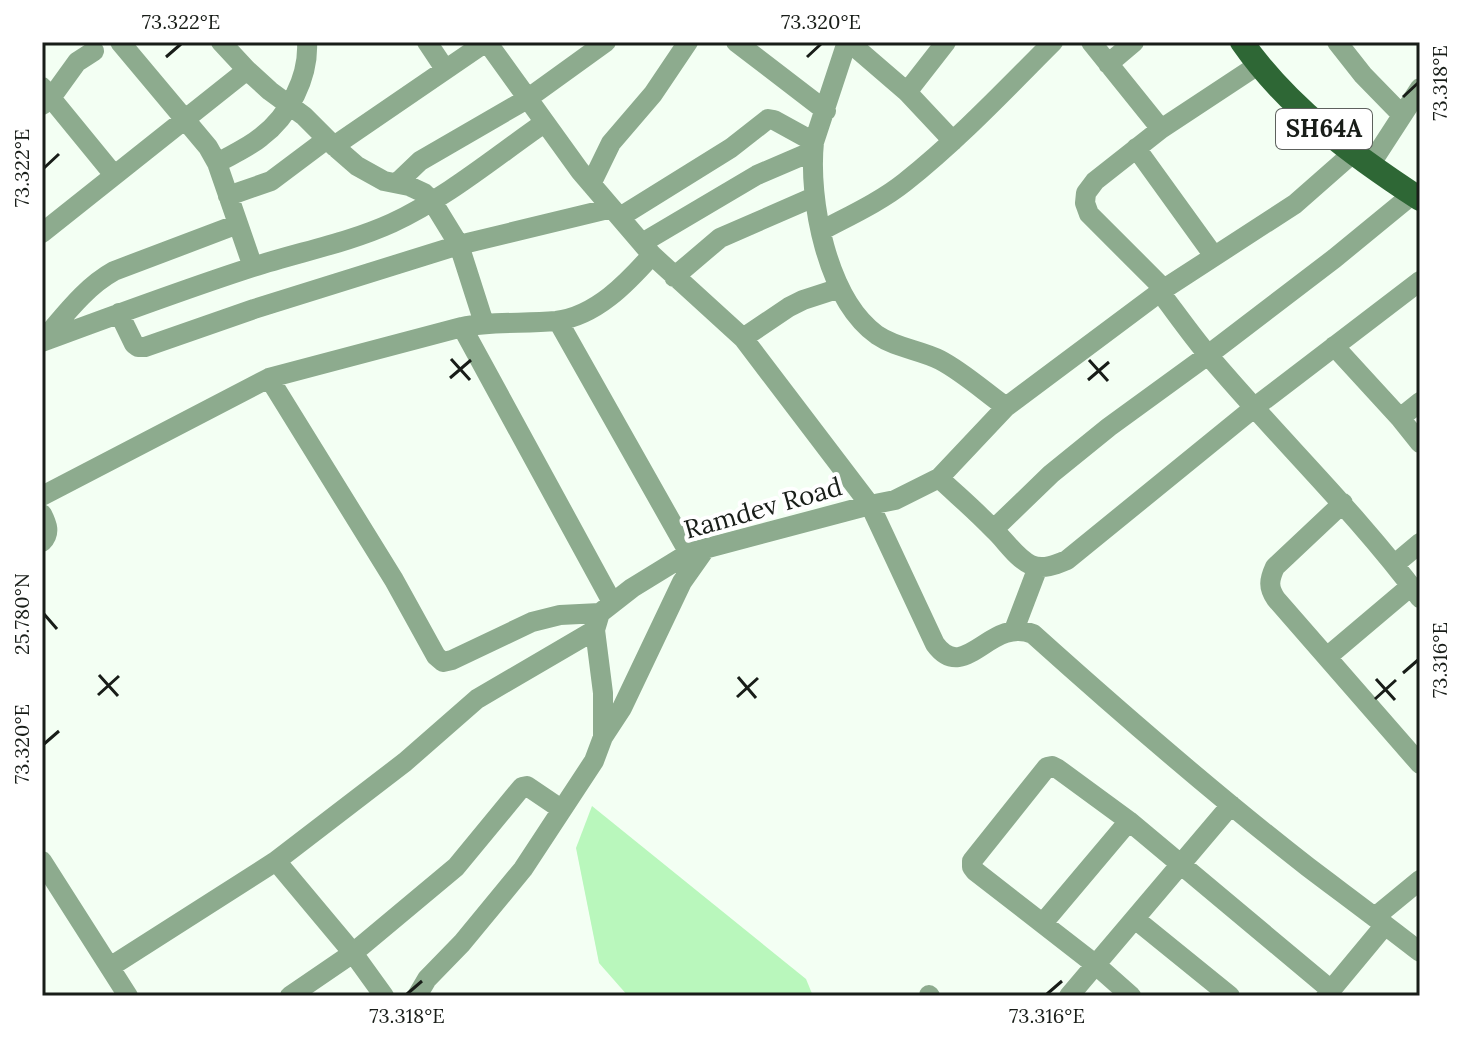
<svg xmlns="http://www.w3.org/2000/svg" width="1462" height="1038" viewBox="0 0 1462 1038" font-family="Lora,serif">
<style>
.green{fill:#b9f7bc}
.lines{fill:none;stroke-linecap:round;stroke-linejoin:round}
.minor{stroke:#8dab8e;stroke-width:20}
.major{stroke:#2e6735;stroke-width:24}
.ticks{fill:none;stroke:#181d18;stroke-width:3}
.labels{text-anchor:middle;stroke-width:8;stroke-linejoin:round;paint-order:stroke}
.shield{fill:#fff;stroke:#5d615d;stroke-width:2}
.shield-label{font-size:24px;font-weight:bold;fill:#181d18}
.street-label{font-size:26px;fill:#181d18;stroke:#fff}
.neatline{fill:none;stroke:#181d18;stroke-width:3}
.ticks-label{font-size:20px;text-anchor:middle;fill:#181d18}
</style>
<rect width="100%" height="100%" fill="#f3fff3"/>
<path class="green" d="M592,806L806,979L813,996H628L599,963L576,848Z"/>
<g class="lines">
<path class="minor" d="M120,42L208,147L217,163L253,267
M221,42L247,70L270,91L304,116L334,146L357,166L384,181L409,186L424,193L432,201L459,245L484,323
M427,42L445,69
M487,42L580,171L652,255L743,338L870,505L935,644C965,685 990,616 1033,634C1122,714 1213,793 1308,867C1345,895 1383,923 1420,952
M736,42L826,111
M847,42L814,142C808,200 827,299 877,335C896,348 920,350 940,360C963,372 985,392 1006,407
M849,42L907,92L953,141
M1091,42L1161,129
M1337,42L1363,75L1402,115
M1108,64L1134,42
M42,87L114,175
M907,92L946,42
M42,105L51,98L77,62L94,51
M334,146L486,42
M1136,148L1214,256
M217,163C231,155 248,148 261,137C289,116 309,77 307,42
M1370,165L1420,88
M397,183L420,161L527,99L606,42
M591,184L611,143L653,94L688,42
M228,196L271,181L327,139
M620,217L731,148L768,119L774,120L814,142
M821,231C849,216 880,202 905,182C958,140 1005,90 1053,42
M42,233L247,70
M642,243L757,175L813,151
M674,277L720,238L814,197
M1164,289L1089,214L1085,203L1086,193L1095,181L1161,129L1258,65
M1160,292C1176,313 1192,336 1209,356C1278,438 1356,512 1420,598
M119,313L134,344L138,347H145L254,309L459,245L612,208
M558,321L689,553
M462,327L612,602
M743,338L789,307L803,300L840,288
M42,341C64,316 85,287 114,271L238,224
M42,342C112,316 182,290 253,267C299,252 348,243 392,223C446,198 495,157 544,123
M1334,346L1400,418L1420,443
M269,378L394,580L436,656L443,662L452,660L532,622L560,615L600,613
M1400,418L1420,402
M939,478L1006,407L1164,289L1295,204L1353,153
M42,496L269,378L462,327C493,321 524,324 556,321C596,316 627,283 652,255
M1343,503L1275,567C1269,580 1268,587 1276,599L1420,764
M42,514C47,524 51,533 42,542
M994,529L1051,474L1109,427L1208,355L1335,258L1413,194
M1395,564L1420,543
M1014,630L1038,567
M1327,657L1411,586
M603,737L622,708L682,582L706,548
M42,861L128,996
M276,861L353,953L384,996
M1375,917L1420,880
M1135,919L1230,996
M1043,923L1129,821
M110,967L276,861L405,762L477,699L595,630
M929,995L930,996
M290,996L353,953L456,867L522,787L527,786L561,809
M417,996L427,979L462,943L523,869L594,761L603,737V693L595,630L600,613L632,588L689,553L870,505L895,500L939,478C957,495 977,512 994,530C1006,541 1016,558 1031,565C1043,570 1055,565 1067,560L1255,407L1420,281
M1069,996L1231,805
M1131,996L1096,965L975,871L972,867V861L1047,767L1052,766L1058,769L1129,821L1331,990
M1326,996L1385,925"/>
<path class="major" d="M1242,42C1287,107 1354,156 1420,199"/>
</g>
<path class="ticks" d="M166,57L181,44M807,57L821,44M1403,97L1418,83M44,168L59,154M451,359L470,380M1089,360L1108,381M450,378L471,360M1088,380L1109,362M44,614L57,629M1403,673L1418,660M99,675L118,696M738,677L756,698M1376,679L1395,700M98,695L119,676M737,697L758,678M1375,699L1396,680M44,744L59,731M407,994L422,981M1047,994L1062,981"/>
<g class="labels">
<rect class="shield" x="1276" y="109" width="96" height="40" rx="6"/>
<g class="shield-label">
<text x="1324" y="137">SH64A</text>
</g>
<g class="street-label">
<text transform="translate(763 508) rotate(-16)" y="9">Ramdev Road</text>
</g>
</g>
<rect width="1462" height="1038" fill="none" stroke="#ffffff" stroke-width="88"/>
<rect x="44" y="44" width="1374" height="950" class="neatline"/>
<g class="ticks-label">
<text x="181" y="29">73.322°E</text>
<text x="821" y="29">73.320°E</text>
<text transform="translate(1440 83) rotate(-90)" y="7">73.318°E</text>
<text transform="translate(22 168) rotate(-90)" y="7">73.322°E</text>
<text transform="translate(22 614) rotate(-90)" y="7">25.780°N</text>
<text transform="translate(1440 660) rotate(-90)" y="7">73.316°E</text>
<text transform="translate(22 744) rotate(-90)" y="7">73.320°E</text>
<text x="407" y="1023">73.318°E</text>
<text x="1047" y="1023">73.316°E</text>
</g>
</svg>
